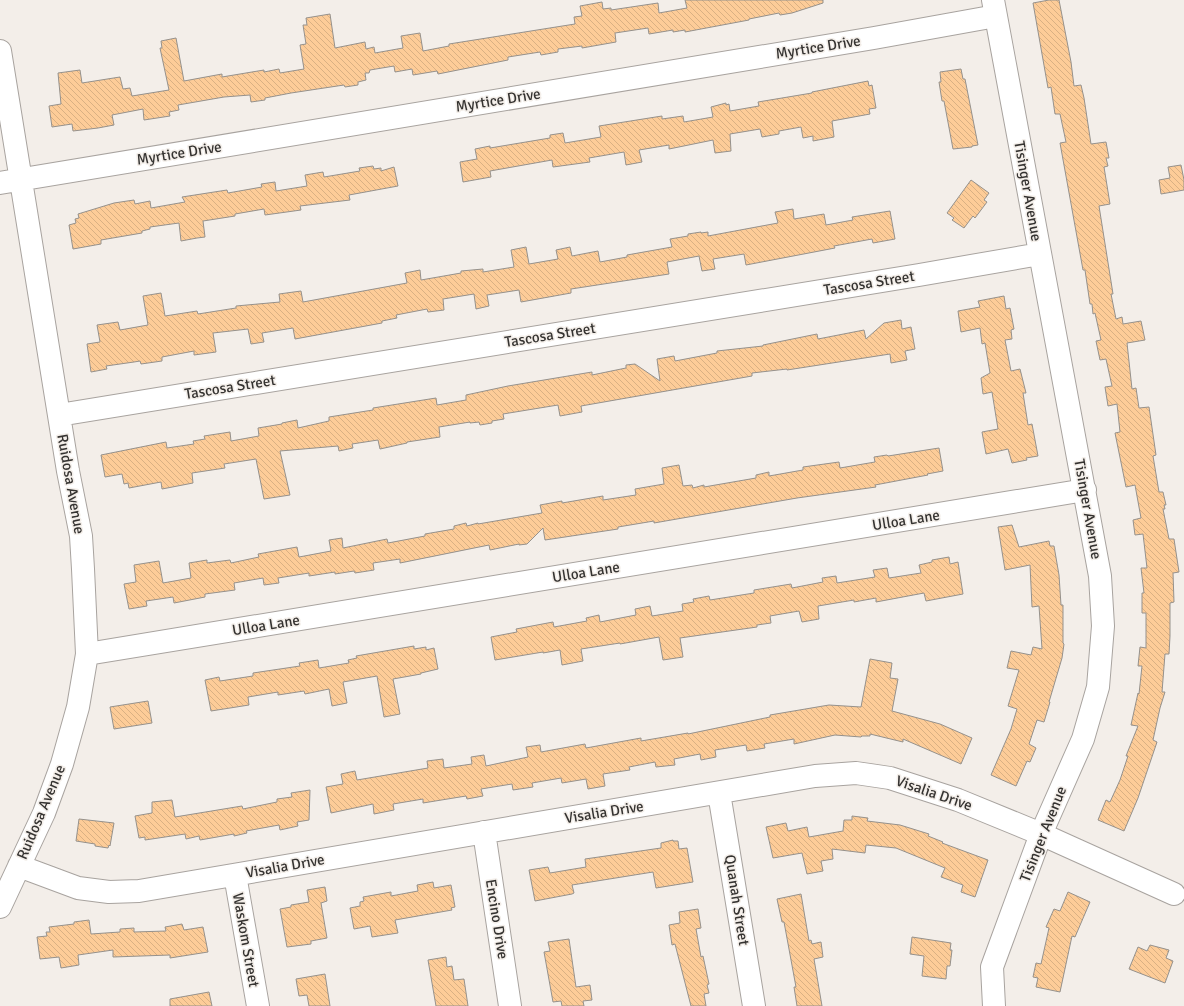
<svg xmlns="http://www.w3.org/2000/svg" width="1184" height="1006" viewBox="0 0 1184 1006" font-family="Signika,sans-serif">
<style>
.building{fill:url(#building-back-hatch);stroke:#95918c}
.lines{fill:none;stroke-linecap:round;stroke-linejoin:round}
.minor-casing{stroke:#a8a39f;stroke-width:24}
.minor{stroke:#fff;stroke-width:22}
.labels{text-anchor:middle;stroke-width:3;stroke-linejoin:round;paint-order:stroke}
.street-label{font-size:15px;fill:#353331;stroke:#f3eee9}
</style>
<defs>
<pattern id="building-back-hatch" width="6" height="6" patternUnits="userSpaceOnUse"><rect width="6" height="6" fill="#fdcc98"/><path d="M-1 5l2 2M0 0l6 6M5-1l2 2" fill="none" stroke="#d9b083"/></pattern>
</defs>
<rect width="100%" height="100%" fill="#f3eee9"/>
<path class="building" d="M685,0H823V3L792,13L780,15L779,13L749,19V20L685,32V30L673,32V30L649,34L648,28L615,33L616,42L582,48V46L558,49V52L541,55L540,52L508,57V60L438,74L437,71L413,75L412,69L395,72L394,66L370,70L369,73H365L366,80L358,82V85L345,87L344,85L291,93L265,98V100L251,102L250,95L224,97L178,105L179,110L169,112L170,116L144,120L143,109L112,115L114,125L98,128L73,131L72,124L52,127L49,106L61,104L58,73L80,70L82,83L120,77L123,89L130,88L132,96L169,90L160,48H162L161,41L176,38L184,81L222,74V77L264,70V72L279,69L280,73L304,69L300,45L306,44L303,25H307L306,18L330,14L335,48L365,42L366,49L374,47L375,53L403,48L401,36L420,33L423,51L449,46V44L575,24L574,17L582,16L580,6L602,2L603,9L611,8V10L658,3L659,13L687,8Z
M1049,0H1059L1071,62L1074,86L1081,85L1084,98L1091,144L1106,142L1109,158H1106L1108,166L1104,167L1110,204L1099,206L1113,294H1111L1116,319L1122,317L1123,324L1141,321L1145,340L1127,343L1132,389L1136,388L1139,408L1149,407L1156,455L1153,456L1159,492H1163L1166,505H1164L1165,509H1163L1169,539H1174L1179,572L1173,573L1174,602L1170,603V636L1169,654H1165L1162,692H1165L1160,708L1153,740L1157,742L1138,798L1124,831L1098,820L1106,800L1110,802L1120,780L1128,756H1126L1138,726L1131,725L1138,693L1139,694L1142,666H1138L1140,647L1146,648V613H1142V593H1144L1141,568H1147L1143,534L1135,535L1133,520L1141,518L1135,485L1126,487L1115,433L1120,432L1117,404L1108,406L1105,387L1112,386L1106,359L1100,360L1096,341L1101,340L1095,313L1093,314L1092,304H1090L1085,270H1083L1060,143L1066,142L1060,114H1055L1051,87L1048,88L1033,3Z
M961,69L963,79H965L978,145L972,146V147L953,149L944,101H942L939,82H941L940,72Z
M868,81L869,86L872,85L876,108L869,109L870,114L832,121L834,137L813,141V136L803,138L801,127L779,131V134L762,137L760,129L730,134L731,151L715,153L713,140L669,149V145L639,150L642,162L626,165L624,152L589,158L590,162L553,167L552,160L490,171L491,177L463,182L460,162L477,159L475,149L490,146V148L550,138V135L563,133L565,143L601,137L599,126L662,116V119L683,116L684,122L713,117L711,107L726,103V105L729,104L730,111L759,106L758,102L812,93V92Z
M1181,165L1184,180V190L1161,194L1159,180L1170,178L1168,167Z
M373,166L374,169L381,168V171L394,167L398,186L349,195L350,200L300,206L301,210L265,215L264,209L235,214V216L203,221L205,237L197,238L181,241L179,223L150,227V229L142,231V233L101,240V244L73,249L69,225L76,223L75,219L79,218L78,214L114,203L134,200L135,204L150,201L151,208L185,202L182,197L227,190L228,193L262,187L261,184L275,182L276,191L307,186L305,175L323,172L324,177L360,171L359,168Z
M971,180L989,193L984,200L987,202L975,218L973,216L964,228L952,220L954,218L947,213Z
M793,209L794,219L824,214L826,225L853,220L852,217L890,211L895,239L873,243L872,239L834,246L835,248L746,265L744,254L713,259L715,269L702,271L699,256L667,262L669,274L571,289V293L521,302L519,290L487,295L489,306L476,309L474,294L443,299L444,310L428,312L427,309L396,315L397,318L382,321V323L295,339L293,328L262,333L264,342L251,344L248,329L213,333L216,352L194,355V351L162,357V361L141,364L140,361L134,362L106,366L107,369L91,372L87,344L100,342L97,325L118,322L120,330L148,325L143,296L161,293L165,316L197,311L198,314L236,308V306L280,302L279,294L301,291L303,302L407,283L405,273L420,270L421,280L461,273V271L483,269V272L514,267L511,250L526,247L529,264L558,259L556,250L570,247L572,256L598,251L600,262L627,257V255L672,247L670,239L688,236V234L701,232V233L708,232V236L778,223L775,212Z
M1004,296L1006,309L1010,308L1014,329L1011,330L1012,339L1005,340L1011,371L1020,369L1026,393H1023L1028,425L1032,424L1038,456L1026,458L1027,460L1012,463L1008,449L986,454L982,432L998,429L992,392L983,394L981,378L990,373L985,343L982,344L980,328L961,332L958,311L980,307L978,301Z
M901,320L902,329L911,327L915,349L905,351L907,360L891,363L890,354L787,370V369L752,373V376L581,406L582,412L560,416L558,405L503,414L504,419L492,421V423L480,425L479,422L470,423V422L439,427L440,437L407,442V443L380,449L378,440L352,444L353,448L339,451L338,446L280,451L290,495L264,499L256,459L224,464L225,468L192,473L193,483L162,489L161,482L129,488L128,483L124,484L122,474L105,477L101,455L166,442L167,448L194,444L193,441L205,439L204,436L230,432L231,441L259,436L258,428L282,424V423L297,420L298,428L329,421V417L373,410V408L436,398L437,405L466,400V395L508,386L592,372V375L626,368V365L635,364L660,381L657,359L674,356L675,361L717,353V351L763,346V345L817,334L818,339L864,330L866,339L884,323Z
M939,448L943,471L927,474L928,475L875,485L876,487L797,498L654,523V521L618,527V529L545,540L543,528L527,544L519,545V544L490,550L489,545L400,563V559L373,563L374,570L355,573L354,571L335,574V572L309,576V573L278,578L279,583L264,585L263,578L234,583L235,590L205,594V597L174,603L173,597L146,601L147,606L129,609L124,584L136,582L134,565L159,561L163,583L191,578L189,563L207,560V563L230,560L231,563L259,557L258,554L297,547L299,557L331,551L329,540L342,538L343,548L387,539L388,543L425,536V534L454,529V526L466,523L467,526L478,523V524L542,513L540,505L562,501V503L603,496V500L636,495L635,489L664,484L662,468L679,465L683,486L692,485L693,488L704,485V487L756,478V475L769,472V476L803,470V467L839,462L840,468L875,462L874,457L887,455L888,456Z
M1012,525L1019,547L1049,541L1050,546H1054L1059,575L1061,605H1063V643L1064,644L1062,658L1049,702H1050L1044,722L1037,720L1029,744L1036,748L1030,762L1027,761L1016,786L991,775L1011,729L1017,709L1008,706L1019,670L1007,668L1011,651L1031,655L1033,647L1042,649L1039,606L1032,607L1030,565L1005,570L998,527Z
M949,557L950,564L958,562L963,594L926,601L924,593L876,602V598L854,602V600L818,606L819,619L802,622L799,611L770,616L771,623L757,625V627L680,638L683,657L663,660L659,637L620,644V643L581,649L583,661L562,665L560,650L543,653V652L495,660L491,637L517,632L516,629L553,622L554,627L587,621L586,618L599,615L600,622L636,615L635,609L650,606L652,616L683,611L682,604L694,602L693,599L709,596L710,600L754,593V590L791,584L792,588L823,582L822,578L836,576L837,583L875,577L873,570L887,568L889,578L921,573L919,565L932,562V560Z
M414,646V649L426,647V650L434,648L438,669L421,673V674L393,679L400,714L384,717L377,676L343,682L347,703L332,706L329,689L305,694L304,691L278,695V692L248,697L249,705L211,711L205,680L219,677L220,681L253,676V673L300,666L299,663L318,660L319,668L349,663L348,660L357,658L356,656Z
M870,659L892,663L890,678L898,679L892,711L940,724L972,738L961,764L903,739V742L870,734V736H862L861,737L835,735L794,744V739L764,744L765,748L747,751L746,745L715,750L716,757L701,760L700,754L674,759L675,765L656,767L655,762L629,767L630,770L603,774L605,786L588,789L586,779L562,783L561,778L532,783L533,787L513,790L512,784L481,789L483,796L467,799L466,796L423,803V799L393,804L394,810L374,814L373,804L331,813L326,787L343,784L341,774L355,771L357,780L428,768L427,761L443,759L444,768L472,764L471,757L484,755L486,766L528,757L526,747L540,745L541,752L585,744L586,748L641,738V741L688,733V734L770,717V715L829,705L861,707Z
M148,701L152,723L114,729L110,707Z
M310,790L309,820L297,822L298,826L280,830L279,825L246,831L247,833L234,836V834L200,840L199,836L186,839L185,834L145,840V837L139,838L135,816L152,813V802L172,800L175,817L242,806L243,809L277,802V799L292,797L291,793Z
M852,816L868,818L867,821L900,825L929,834L928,836L943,842L942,843L988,860L975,897L961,892L963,885L941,877L945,868L896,848L866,845L865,853L832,849L833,859L821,861L823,871L807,874L802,853L773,858L766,827L786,823L788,831L807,827L809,837L843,831L844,820H852Z
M79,819L114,823L110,846L109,845L108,848L95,846V844L76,841Z
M673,840V841H678L679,849L687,848L693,882L656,888L653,872L572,885L574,893L572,894L535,901L529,870L548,867L550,873L586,867L585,859L661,848V843Z
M433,882L434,888L451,885L455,907L451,908L452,910L395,920L398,933L372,937L370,926L354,929L350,908L360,906V902L364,901L363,897L391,892V896L418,891L417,885Z
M325,887L327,901L321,903L327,938L311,941V944L287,947L280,909L291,907V905L309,902L307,890Z
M1068,892L1090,902L1075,937L1072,936L1060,992L1036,987L1038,978L1033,977L1036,963L1041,964L1049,928L1046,927L1054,909L1060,911Z
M801,894L809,941L811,940L812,944L821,942L823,957L814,959L822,1006H797L794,987H796L784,922H782L777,899Z
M698,909L701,928L696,929L701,957L703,956L709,984L707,985L709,993L704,994L706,1006H691L675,944L672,945L669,925L680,923L679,912Z
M89,920L91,934L120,932V929L134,928V932L166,931L165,927L182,924L184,930L203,927L208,952L170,958V955L113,957V950L78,955L79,965L61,968L59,957L40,959L37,937L47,936L46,932H50L49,927L74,924V922Z
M912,937L951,943L950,950H952L950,966H947L946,979L922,976L924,956L910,954Z
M569,939L576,987L590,985L592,1000L583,1001L584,1006H562L561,1001L553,1002L544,952L550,951L548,942Z
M1150,945L1169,950L1166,958L1173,961L1165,983L1129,969L1138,947L1147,951Z
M446,957L447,967L452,966L454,980L464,979L468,1006H436L428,960Z
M325,974L330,1006H309L307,995L299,996L296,979Z
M209,992L212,1006H170V999Z"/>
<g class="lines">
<g class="minor-casing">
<path id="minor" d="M993,0L1100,576L1103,626L1098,687L1083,739L1041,834L992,967L994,1006
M0,51L68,471L81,536L83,569L87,654L78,707L62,764L44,813L0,907
M0,183L874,38L996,16
M59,415L919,275L1040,254
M87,654L1085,490
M719,793L754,1006
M484,832L510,1006
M19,866L78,888L109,892L139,891L815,776L856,773L890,778L958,800L1041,834L1174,894
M235,875L258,1006"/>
</g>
<use href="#minor" class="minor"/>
</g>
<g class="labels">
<g class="street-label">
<text transform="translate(818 47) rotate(-9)" y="5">Myrtice Drive</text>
<text transform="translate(498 100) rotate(-9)" y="5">Myrtice Drive</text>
<text transform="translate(179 153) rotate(-9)" y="5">Myrtice Drive</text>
<text transform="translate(1028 191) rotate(80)" y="5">Tisinger Avenue</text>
<text transform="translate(869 283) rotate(-9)" y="5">Tascosa Street</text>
<text transform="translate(550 335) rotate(-9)" y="5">Tascosa Street</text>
<text transform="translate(230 387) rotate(-9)" y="5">Tascosa Street</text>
<text transform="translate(71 484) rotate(80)" y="5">Ruidosa Avenue</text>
<text transform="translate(1088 509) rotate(80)" y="5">Tisinger Avenue</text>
<text transform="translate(906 520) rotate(-9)" y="5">Ulloa Lane</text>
<text transform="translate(586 572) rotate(-9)" y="5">Ulloa Lane</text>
<text transform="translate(266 625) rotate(-9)" y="5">Ulloa Lane</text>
<text transform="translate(934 793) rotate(19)" y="5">Visalia Drive</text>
<text transform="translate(41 812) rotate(-67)" y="5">Ruidosa Avenue</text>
<text transform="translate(604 812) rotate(-9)" y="5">Visalia Drive</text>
<text transform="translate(1043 834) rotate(-68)" y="5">Tisinger Avenue</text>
<text transform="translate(285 866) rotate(-10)" y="5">Visalia Drive</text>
<text transform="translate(737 900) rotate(81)" y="5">Quanah Street</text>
<text transform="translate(497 919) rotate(81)" y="5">Encino Drive</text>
<text transform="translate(246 940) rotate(80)" y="5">Waskom Street</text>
</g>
</g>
</svg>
